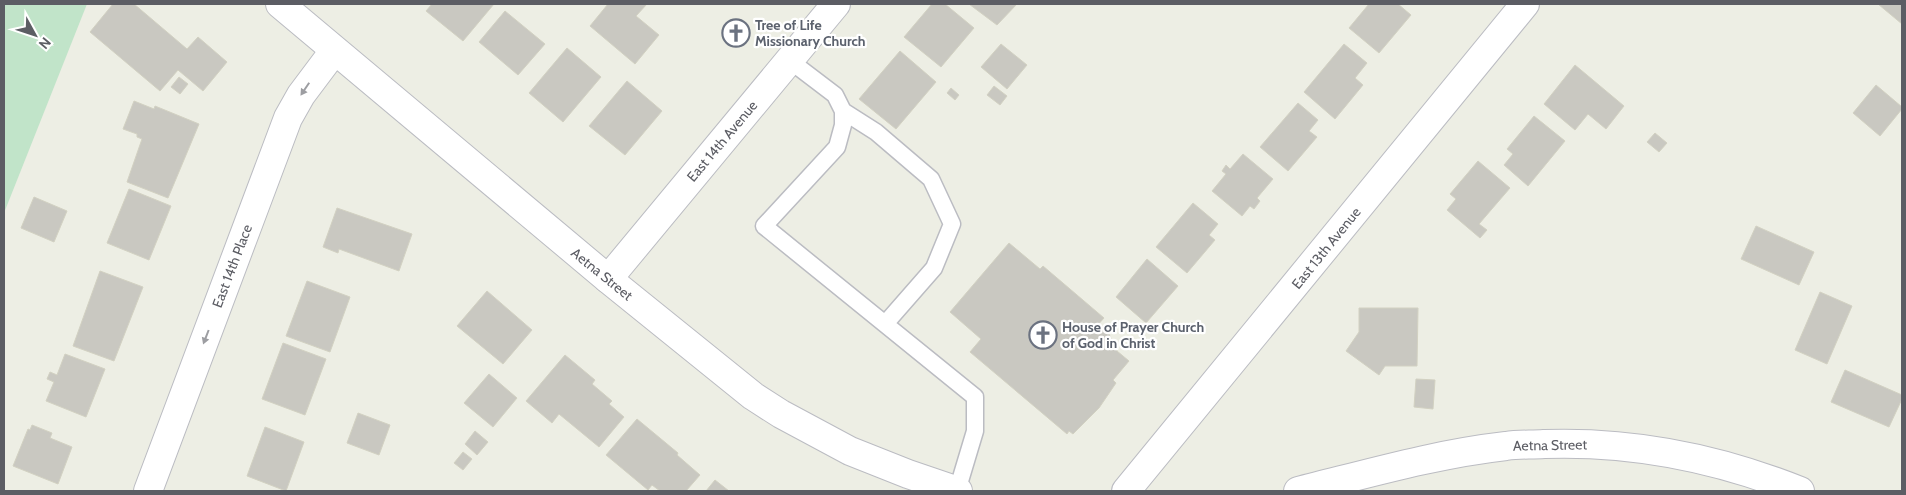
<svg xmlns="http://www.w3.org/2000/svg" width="1906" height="495" viewBox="0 0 1906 495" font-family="Cabin,sans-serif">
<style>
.green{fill:#c1e4c9}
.building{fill:#c9c8c1;stroke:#d2d1c2}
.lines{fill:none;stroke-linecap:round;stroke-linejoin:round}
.service-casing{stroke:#bbbcc2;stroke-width:19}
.minor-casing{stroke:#bbbcc2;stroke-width:30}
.tertiary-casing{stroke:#bbbcc2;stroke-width:30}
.service{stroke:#fff;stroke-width:16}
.minor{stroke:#fff;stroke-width:28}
.tertiary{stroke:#fff;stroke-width:28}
.oneway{fill:#9d9ea2}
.labels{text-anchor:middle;stroke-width:4.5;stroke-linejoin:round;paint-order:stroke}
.worship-label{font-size:14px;font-weight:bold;fill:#5b616d;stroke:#fff;text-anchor:start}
.street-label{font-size:14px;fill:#5c5d64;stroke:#fff}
</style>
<rect width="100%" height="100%" fill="#edeee4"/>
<path class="green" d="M4,4H87L4,213Z"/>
<path class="building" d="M113,4H134L187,49L198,37L227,62L203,91L178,70L160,91L90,32Z
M432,4H494L463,41L426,11Z
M608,4H647L636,16L659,35L635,64L590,26Z
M932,4H945L974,28L941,67L904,37Z
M969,4H1017L997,25Z
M1369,4H1398L1411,15L1379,53L1349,28Z
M1878,4H1902V24Z
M505,11L545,44L518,75L479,42Z
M1001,44L1027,65L1007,89L981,67Z
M1344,44L1367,63L1355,78L1363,85L1335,119L1304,92Z
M567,48L601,77L563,122L529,93Z
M900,51L936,82L896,129L859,99Z
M1575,65L1624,106L1606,129L1588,114L1575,130L1544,104Z
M179,77L188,84L180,94L171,87Z
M627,81L662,111L625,155L589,126Z
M1876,85L1902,107V109L1880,136L1853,113Z
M994,86L1007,96L1000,105L987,95Z
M951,88L959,95L955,100L947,93Z
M134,101L154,109L155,106L199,124L168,198L127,182L142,139L137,137V134L123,129Z
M1298,103L1318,120L1309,131L1317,137L1288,171L1260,147Z
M1534,116L1565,141L1528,186L1504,165L1513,154L1507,149Z
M1655,133L1667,143L1659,152L1647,142Z
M1243,154L1273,179L1257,198L1260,201L1254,209L1250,206L1242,216L1212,191L1226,174L1222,171L1226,165L1230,169Z
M1478,161L1510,188L1479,224L1487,230L1480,238L1447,210L1456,199L1450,194Z
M129,189L171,206L149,260L107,243Z
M34,197L67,211L54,242L21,228Z
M1193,203L1218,224L1209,235L1215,240L1187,273L1156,247Z
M337,208L412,234L399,271L339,249L338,253L323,247Z
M1756,226L1814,252L1799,285L1741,259Z
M1009,243L1040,269L1043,266L1104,318L1095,328L1107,330L1117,351L1129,361L1113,380L1116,383L1099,408L1073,434L1069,431L1067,434L970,352L981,339L950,312Z
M1147,259L1178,286L1146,323L1116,297Z
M100,271L143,287L114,361L73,346Z
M307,281L350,297L330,352L286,336Z
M487,291L532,330L503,364L457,326Z
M1820,292L1852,306L1827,364L1795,350Z
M1359,308H1418L1417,366H1385L1379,375L1346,351L1359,332Z
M283,343L326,359L305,415L262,399Z
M65,354L105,369L86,417L46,401L54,382L47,379L50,372L57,375Z
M565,355L595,380L592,384L612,401L609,404L624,417L599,447L559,414L552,423L526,401Z
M1845,370L1902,395V399L1889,427L1831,402Z
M489,374L517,398L493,427L464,403Z
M1416,379L1435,380L1433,409L1414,407Z
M358,413L390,425L379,455L347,443Z
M637,419L678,453L677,455L700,475L686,491H660L652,485L648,490L606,455Z
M32,425L52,433L50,438L72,447L58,484L13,466L28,429L30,430Z
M265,427L304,442L286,491L247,476Z
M475,431L488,442L477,455L465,444Z
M463,452L472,459L463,470L454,463Z
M715,480L729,491H706Z"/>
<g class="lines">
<g class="service-casing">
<path id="service" d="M789,60L835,95L843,111V125L837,147L764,226L975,397V431L957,491
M843,111L876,132L931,179L952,224L934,268L885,324"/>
</g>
<g class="minor-casing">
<path id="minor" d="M608,279L836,4
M148,491L288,118L301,95L334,51
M1126,491L1525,4"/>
</g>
<g class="tertiary-casing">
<path id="tertiary" d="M280,4L608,279L753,396L781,414L850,451L908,474L958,491
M1298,491C1367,474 1435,454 1506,446C1519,444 1531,445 1544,444C1632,441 1718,458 1800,491"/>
</g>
<use href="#service" class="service"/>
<use href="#minor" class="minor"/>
<use href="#tertiary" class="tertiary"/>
</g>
<defs><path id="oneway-solid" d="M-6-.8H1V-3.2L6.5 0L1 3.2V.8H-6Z" transform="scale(1.25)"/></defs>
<g class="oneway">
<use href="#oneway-solid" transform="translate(305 89) rotate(124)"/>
<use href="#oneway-solid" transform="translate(206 337) rotate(111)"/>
</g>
<defs>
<g id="church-ring" transform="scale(1.4375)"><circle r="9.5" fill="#fff" stroke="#6b7280" stroke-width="1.5"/><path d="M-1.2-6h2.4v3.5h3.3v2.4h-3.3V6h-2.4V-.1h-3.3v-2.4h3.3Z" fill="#6b7280"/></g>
</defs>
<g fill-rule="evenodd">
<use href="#church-ring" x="736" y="33"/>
<use href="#church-ring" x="1043" y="335"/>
</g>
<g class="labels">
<g class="worship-label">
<text x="755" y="30">Tree of Life<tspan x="755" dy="16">Missionary Church</tspan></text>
<text x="1062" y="332">House of Prayer Church<tspan x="1062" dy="16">of God in Christ</tspan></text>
</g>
<g class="street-label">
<text transform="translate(722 141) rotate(-50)" y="5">East 14th Avenue</text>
<text transform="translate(1326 248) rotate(-51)" y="5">East 13th Avenue</text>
<text transform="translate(232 266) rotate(-69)" y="5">East 14th Place</text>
<text transform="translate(602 274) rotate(39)" y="5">Aetna Street</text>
<text transform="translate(1550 445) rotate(-1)" y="5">Aetna Street</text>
</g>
</g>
<rect width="1906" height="495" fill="none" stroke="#5c5d64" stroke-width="10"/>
<g transform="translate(35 35) rotate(130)" stroke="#ffffff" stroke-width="4" paint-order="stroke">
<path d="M0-4L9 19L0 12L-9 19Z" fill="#5c5d64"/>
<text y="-8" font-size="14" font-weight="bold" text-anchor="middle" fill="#5c5d64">N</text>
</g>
</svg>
